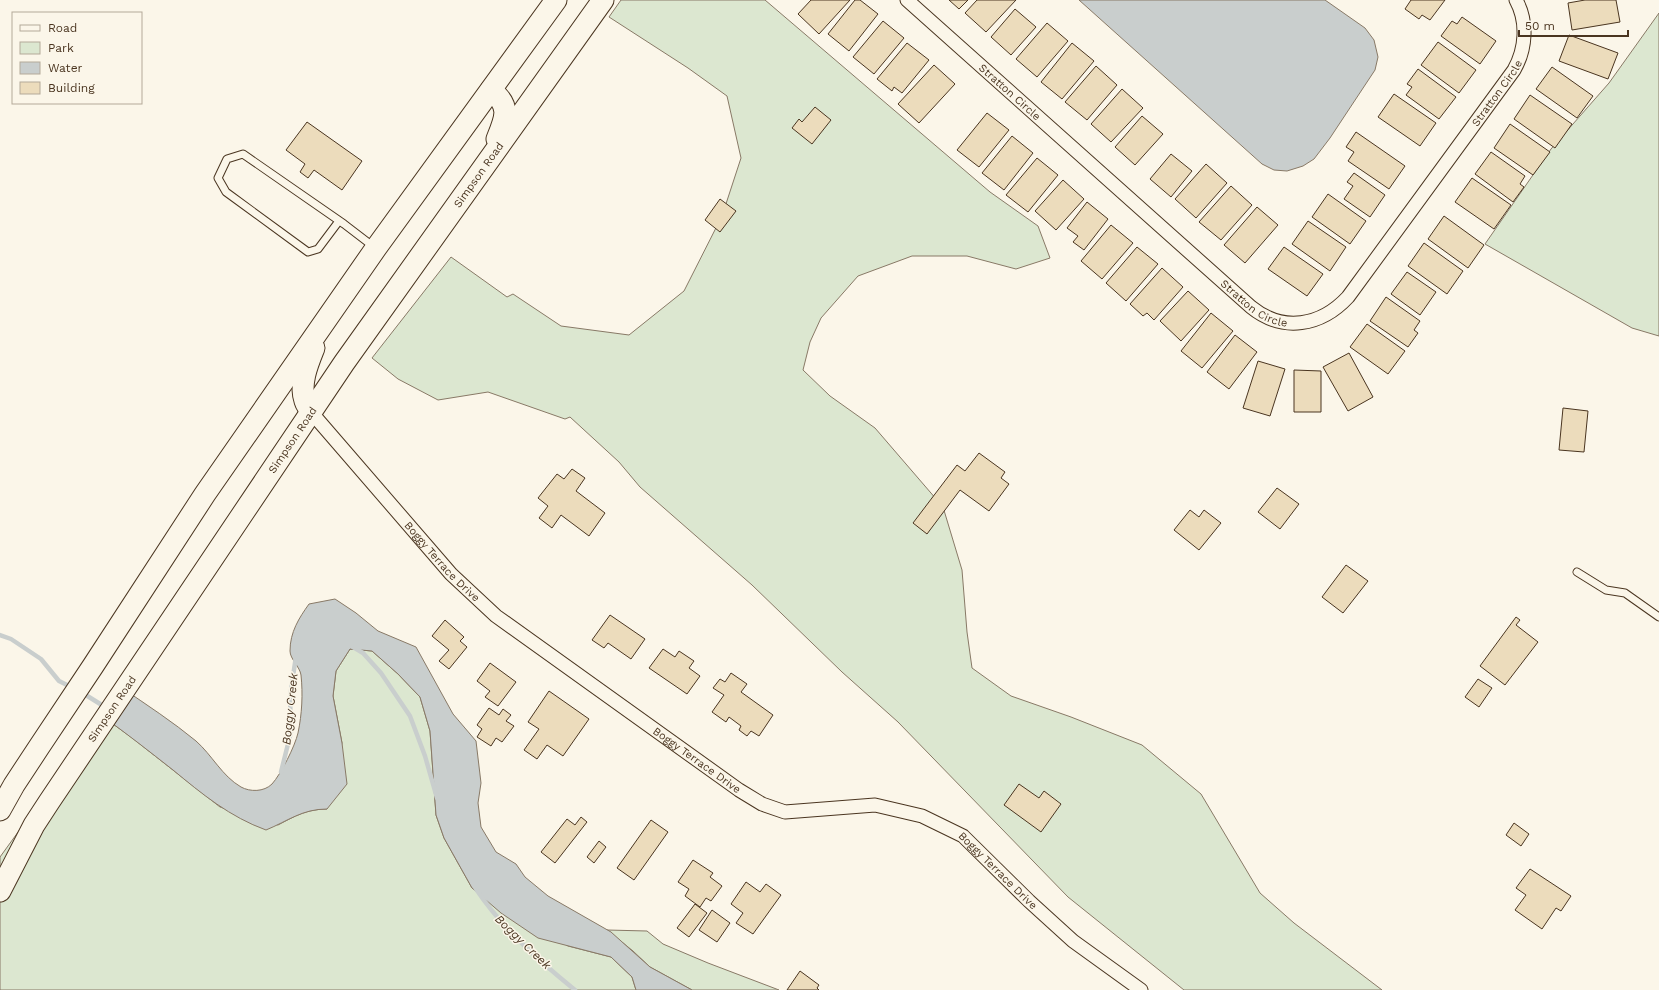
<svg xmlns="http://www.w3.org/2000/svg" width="1659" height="990" viewBox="0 0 1659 990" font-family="'Work Sans',sans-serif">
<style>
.green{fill:#dce7d0;stroke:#887966}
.water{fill:#c9cecd;stroke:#887966}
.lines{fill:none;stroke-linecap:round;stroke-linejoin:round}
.stream{stroke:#c9cecd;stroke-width:4.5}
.building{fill:#ecdcbc;stroke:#4a3520}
.service-casing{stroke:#4a3520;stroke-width:9}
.minor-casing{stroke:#4a3520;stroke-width:15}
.primary-casing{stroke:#4a3520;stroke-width:23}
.service{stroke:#fbf6e9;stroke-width:7}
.minor{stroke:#fbf6e9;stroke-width:13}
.primary{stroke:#fbf6e9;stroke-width:21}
.labels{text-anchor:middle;stroke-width:3;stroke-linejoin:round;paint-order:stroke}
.street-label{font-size:11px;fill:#4a3520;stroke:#fbf6e9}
.water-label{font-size:12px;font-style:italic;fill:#4a3520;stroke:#fbf6e9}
</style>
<rect width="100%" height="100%" fill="#fbf6e9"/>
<path class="green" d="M621,0H765L990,192L1038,226L1050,258L1016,269L967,256H912L858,276L821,318L810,342L803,370L830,396L875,428L943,507L962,570L967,632L972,668L1011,696L1071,717L1142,745L1201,794L1260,893L1294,923L1382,990H1184L1068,897L898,722L842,672L752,585L640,487L619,462L570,417L565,419L488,392L438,400L398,379L372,358L451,257L507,297L513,294L561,326L629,335L684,291L722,216L741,158L727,96L688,68L609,17Z
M1659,13V336L1632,328L1485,244L1551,149L1609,83Z
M350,649L372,651L398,674L420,697L430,731L436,815L444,838L472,888L568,946L611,957L632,977L636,990H0V857L102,716L131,737L220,807L278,825C295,816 307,809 327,809L342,743L333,696L336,671Z
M607,930L647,931L663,944L708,963L779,990H692L650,967L633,951Z"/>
<path class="water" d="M1079,0H1325L1365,28L1374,40L1378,57L1375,70L1330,138L1314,159L1303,166L1287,171L1274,170L1262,164Z
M335,599L356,613L378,631L416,647L453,714L476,741L481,783L478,803L481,827L496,852L516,864L525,877L548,896L611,932L650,967L692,990H636L632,977L611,957L538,938L501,913L472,888L444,838L436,815L430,731L420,697L398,674L372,651L350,649L336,671L333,696L342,743L347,784L327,809C302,809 288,821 266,830C230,817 202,794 173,770C150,752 126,733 102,716L122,688C147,705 173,722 196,741C212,755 222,776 241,787C250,792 264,792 272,784C281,774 295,746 298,733C302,714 303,694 301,675C300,667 290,659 290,651C290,632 299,618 309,604Z"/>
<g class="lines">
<path class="stream" d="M0,635L11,639L41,659L59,681L73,688
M353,647L363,653L381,673L410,716L425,756L437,798
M81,692L105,707
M281,772L291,732L290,697L296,656
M476,889C502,928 538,960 575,990"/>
</g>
<path class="building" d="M811,0H850L819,34L798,14Z
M855,0H860L878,14L849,51L828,34Z
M949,0H968L959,9Z
M977,0H1016L986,32L965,13Z
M1411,0H1445L1430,20L1422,15L1419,19L1405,9Z
M1585,0H1616L1620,22L1572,30L1568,3Z
M1015,9L1036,27L1011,55L991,37Z
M1462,17L1496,41L1480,64L1441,36L1452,21L1457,24Z
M883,21L904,38L874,74L853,57Z
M1047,23L1068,41L1037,77L1016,59Z
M1569,35L1618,53L1608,79L1559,61Z
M1438,42L1476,70L1459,93L1421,65Z
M907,43L929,60L902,93L894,87L892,91L877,79Z
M1072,43L1094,61L1062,99L1041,82Z
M934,65L955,84L919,123L898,104Z
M1096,66L1117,85L1087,120L1065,102Z
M1552,67L1593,96L1577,118L1536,89Z
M1418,69L1456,97L1439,119L1406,95L1412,87L1407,84Z
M1122,89L1143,108L1111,142L1091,124Z
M1394,94L1436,123L1420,146L1378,117Z
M1530,95L1572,124L1555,148L1514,119Z
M815,107L831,120L812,144L792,128L799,119L802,122Z
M987,113L1009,130L979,167L957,150Z
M1142,116L1163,134L1135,165L1115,147Z
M307,122L362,161L342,190L314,170L308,178L300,172L305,164L286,150Z
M1510,124L1550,152L1533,175L1494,148Z
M1356,132L1405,166L1389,189L1348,161L1354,152L1346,147Z
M1012,136L1033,153L1004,190L982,173Z
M1491,152L1525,176L1520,184L1524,187L1513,202L1475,174Z
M1171,154L1192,171L1171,197L1150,179Z
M1037,158L1058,175L1028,212L1006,195Z
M1206,164L1227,183L1196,218L1175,199Z
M1354,173L1385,195L1370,217L1344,199L1353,186L1347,182Z
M1472,178L1511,205L1494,229L1455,202Z
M1063,180L1084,199L1056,230L1035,211Z
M1231,186L1252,205L1221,240L1199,222Z
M1328,194L1366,221L1350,244L1312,217Z
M720,199L736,211L720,232L705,220Z
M1087,202L1108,219L1084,250L1073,242L1078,236L1067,228Z
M1257,207L1278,225L1245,263L1224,245Z
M1444,216L1484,245L1468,268L1428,239Z
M1308,221L1346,247L1330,271L1292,244Z
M1111,225L1133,243L1102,279L1081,261Z
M1424,243L1463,271L1447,294L1408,266Z
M1137,247L1158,264L1126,301L1106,283Z
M1284,247L1323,274L1307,296L1268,269Z
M1162,268L1183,287L1154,320L1147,313L1143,316L1130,304Z
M1407,272L1436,292L1420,315L1391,294Z
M1188,291L1209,310L1181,341L1160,321Z
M1386,297L1420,321L1414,330L1418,333L1408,347L1370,321Z
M1211,313L1233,331L1202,368L1181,351Z
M1367,324L1405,351L1388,374L1350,347Z
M1235,335L1257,352L1229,389L1207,372Z
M1349,353L1373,397L1348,411L1323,367Z
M1258,361L1285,369L1270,416L1243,408Z
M1294,370L1321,371V412H1294Z
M1563,408L1588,411L1584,452L1559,450Z
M979,453L1005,472L1001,478L1009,484L989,511L960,490L927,534L913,523L957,465L965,471Z
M572,469L585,478L576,491L605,513L589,536L561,515L552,528L539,518L548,506L538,498L557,474L564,479Z
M1277,488L1299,504L1280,529L1258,512Z
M1190,510L1199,517L1204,510L1221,523L1199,550L1174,530Z
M1346,565L1368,581L1343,613L1322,597Z
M610,615L645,639L631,659L608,643L604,648L592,640Z
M1516,617L1520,620L1516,625L1538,642L1505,685L1480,666Z
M445,620L464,637L460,641L467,647L449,669L439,661L449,650L432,636Z
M663,649L675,657L679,651L694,661L689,668L700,676L687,694L649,668Z
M490,663L516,682L498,706L485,697L490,691L477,681Z
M731,673L747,684L741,692L773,715L759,736L751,731L747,736L739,730L741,726L729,717L726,722L712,712L724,695L713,688L720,679L725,682Z
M1478,679L1492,688L1479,707L1465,697Z
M549,691L589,719L563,756L547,745L537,759L524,750L539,729L528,722Z
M489,708L499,715L503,709L511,715L506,721L514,726L502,742L496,738L491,746L477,737L482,729L477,725Z
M1019,784L1039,798L1044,791L1061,804L1041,832L1004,805Z
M581,817L587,822L555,863L541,852L567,819L575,825Z
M651,820L668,832L634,880L617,868Z
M1514,823L1529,834L1521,846L1506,835Z
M599,841L606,847L594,863L587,857Z
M693,860L713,873L710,877L722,886L711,901L706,898L700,907L685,896L689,889L678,882Z
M1530,869L1571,896L1561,911L1556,908L1542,929L1515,910L1526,895L1516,888Z
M746,882L760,892L766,884L781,895L753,934L736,923L743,913L731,904Z
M695,904L707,913L689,937L677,928Z
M712,910L730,923L717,942L699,930Z
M800,971L819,985L817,988L819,990H787Z"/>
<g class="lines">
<g class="service-casing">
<path id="service" d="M339,221L318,249L308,252L226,192L218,178L227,159L243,154L344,224L374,247
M1577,572L1606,590L1625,593L1659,617"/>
</g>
<g class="minor-casing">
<g id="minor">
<path id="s1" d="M907,0L1251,307C1283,333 1321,326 1348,297L1514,70C1526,49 1528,22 1516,0"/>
<path id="s2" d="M311,412L451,574L496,616L739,790L762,804L785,812L875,805L922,816L963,836L1029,901L1073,941L1141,990"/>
</g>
</g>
<g class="primary-casing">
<g id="primary">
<path d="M491,90C511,106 506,117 497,139"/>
<path d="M311,412C309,408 306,405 305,401C299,384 308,363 314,348"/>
<path d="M0,810L14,785L39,747L93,666L205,494L376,248L556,0"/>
<path id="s3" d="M0,891L34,825L49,802L344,363L603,0"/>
</g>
</g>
<use href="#service" class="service"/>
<use href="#minor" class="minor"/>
<use href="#primary" class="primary"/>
</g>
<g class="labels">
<g class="street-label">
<text dy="4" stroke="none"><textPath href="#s1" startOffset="138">Stratton Circle</textPath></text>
<text dy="4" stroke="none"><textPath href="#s1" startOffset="822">Stratton Circle</textPath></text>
<text dy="4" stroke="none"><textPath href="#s3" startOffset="862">Simpson Road</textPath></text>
<text dy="4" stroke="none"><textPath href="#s1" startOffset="462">Stratton Circle</textPath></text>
<text dy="4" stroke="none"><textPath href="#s3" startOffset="538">Simpson Road</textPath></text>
<text dy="4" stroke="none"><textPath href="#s2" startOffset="199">Boggy Terrace Drive</textPath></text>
<text dy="4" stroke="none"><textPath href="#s3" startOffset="214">Simpson Road</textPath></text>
<text dy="4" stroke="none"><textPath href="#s2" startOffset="523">Boggy Terrace Drive</textPath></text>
<text dy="4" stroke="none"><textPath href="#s2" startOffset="859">Boggy Terrace Drive</textPath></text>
</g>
<g class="water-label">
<text transform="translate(290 709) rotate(-84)" y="4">Boggy Creek</text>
<text transform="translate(523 942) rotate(44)" y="4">Boggy Creek</text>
</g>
</g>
<rect x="12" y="12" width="130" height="92" fill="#fbf6e9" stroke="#b4a999"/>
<rect x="20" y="25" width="20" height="6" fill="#fbf6e9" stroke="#b4a999"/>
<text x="48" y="32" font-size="12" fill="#4a3520">Road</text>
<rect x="20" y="42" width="20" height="12" fill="#dce7d0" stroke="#b4a999"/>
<text x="48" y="52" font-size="12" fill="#4a3520">Park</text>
<rect x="20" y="62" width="20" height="12" fill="#c9cecd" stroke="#b4a999"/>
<text x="48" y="72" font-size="12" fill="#4a3520">Water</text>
<rect x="20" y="82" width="20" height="12" fill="#ecdcbc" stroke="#b4a999"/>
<text x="48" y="92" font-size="12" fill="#4a3520">Building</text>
<path d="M1519 30v6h109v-6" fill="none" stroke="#4a3520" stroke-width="2"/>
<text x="1525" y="30" font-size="12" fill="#4a3520" stroke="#fbf6e9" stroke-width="3" paint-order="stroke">50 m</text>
</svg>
